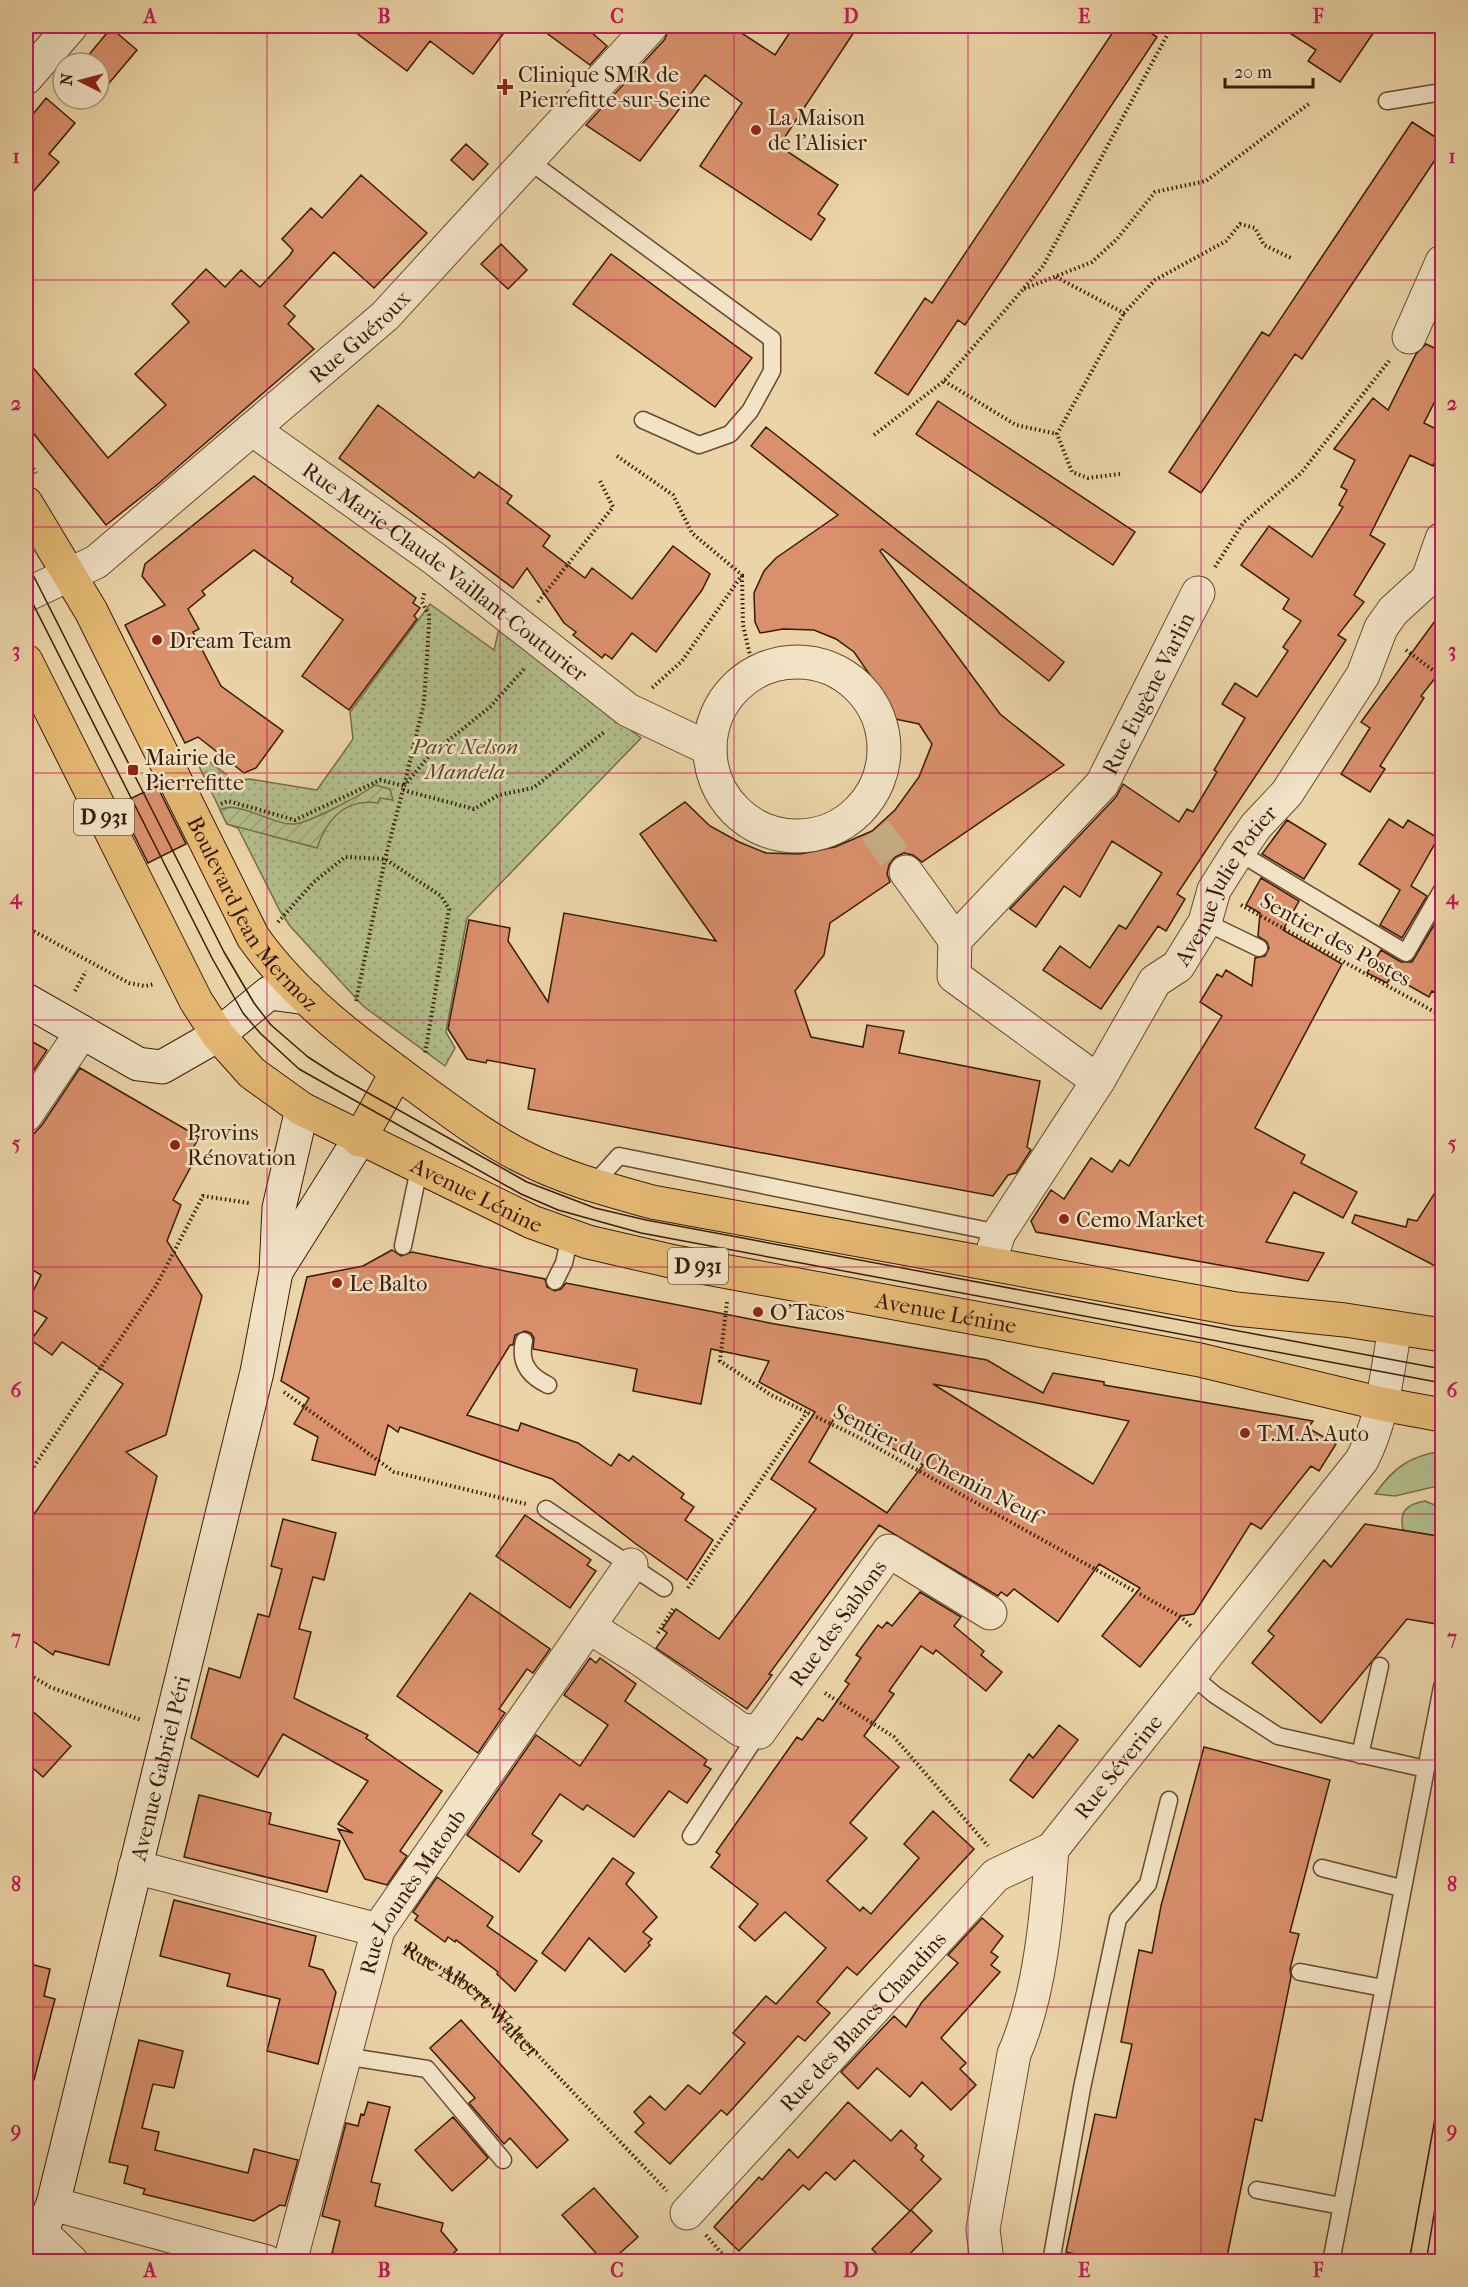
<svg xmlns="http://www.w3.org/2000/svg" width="1468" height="2287" viewBox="0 0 1468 2287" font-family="'IM FELL French Canon',serif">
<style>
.grass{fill:#b2be8c;stroke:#766c4a;stroke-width:1.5}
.park{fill:url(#park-dots);stroke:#766c4a;stroke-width:1.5}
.garden{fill:url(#garden-furrows);stroke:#766c4a;stroke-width:1.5}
.building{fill:#d9906b;stroke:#391b09;stroke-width:1.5;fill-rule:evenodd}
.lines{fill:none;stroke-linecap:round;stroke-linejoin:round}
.street-tunnel{stroke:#c7af87;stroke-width:33;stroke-dasharray:33 16;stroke-linecap:butt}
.lane-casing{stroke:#664930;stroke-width:19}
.street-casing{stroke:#664930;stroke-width:35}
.secondary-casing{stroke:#391b09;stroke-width:35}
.primary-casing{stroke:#391b09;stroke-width:35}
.path{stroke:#391b09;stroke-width:4;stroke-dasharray:1.5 3;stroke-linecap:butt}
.lane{stroke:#f2e3c6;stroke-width:16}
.street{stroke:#f2e3c6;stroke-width:33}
.secondary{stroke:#f2e3c6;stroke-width:33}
.primary{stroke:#e6ba74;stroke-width:33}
.tram{stroke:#391b09;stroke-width:1.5}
.grid{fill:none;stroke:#c2185b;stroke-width:1.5;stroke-opacity:0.55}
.poi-dot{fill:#8f2418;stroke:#f2e3c6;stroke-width:2}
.labels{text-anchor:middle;stroke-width:5;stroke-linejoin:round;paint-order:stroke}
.shield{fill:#f2e3c6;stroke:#705742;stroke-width:1.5}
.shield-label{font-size:21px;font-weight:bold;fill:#391b09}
.poi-label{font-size:22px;fill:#391b09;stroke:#f2e3c6;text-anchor:start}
.street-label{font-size:22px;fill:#391b09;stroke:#f2e3c6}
.park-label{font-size:22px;font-style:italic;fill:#5d4c30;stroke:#f2e3c6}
.neatline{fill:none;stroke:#c2185b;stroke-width:2}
.grid-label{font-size:20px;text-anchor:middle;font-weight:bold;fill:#c2185b}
</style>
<defs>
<pattern id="park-dots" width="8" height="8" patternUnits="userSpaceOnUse" patternTransform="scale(1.5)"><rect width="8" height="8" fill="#b2be8c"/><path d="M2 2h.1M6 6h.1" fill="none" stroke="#9aa377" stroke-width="1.8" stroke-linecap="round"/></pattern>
<pattern id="garden-furrows" width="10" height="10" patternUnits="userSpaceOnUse" patternTransform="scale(1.5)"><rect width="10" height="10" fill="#b2be8c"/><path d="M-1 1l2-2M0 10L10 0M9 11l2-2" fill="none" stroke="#9aa377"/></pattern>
</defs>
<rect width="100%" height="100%" fill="#ebd4a7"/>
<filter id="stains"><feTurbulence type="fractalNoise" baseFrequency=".00333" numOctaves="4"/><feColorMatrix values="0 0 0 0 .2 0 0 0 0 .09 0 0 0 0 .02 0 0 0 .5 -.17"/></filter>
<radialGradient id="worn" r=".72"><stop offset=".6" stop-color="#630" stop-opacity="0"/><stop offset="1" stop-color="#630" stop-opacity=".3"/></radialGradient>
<path class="grass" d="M1442,1451V1485L1395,1496L1375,1494C1394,1467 1410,1456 1442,1451Z
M1425,1501L1442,1508V1537L1403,1530C1399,1511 1407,1504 1425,1501Z"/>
<path class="park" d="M430,604L494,650L499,628L641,738L467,918L446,1032L455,1048L445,1066L363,1006L290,926L280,911L238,828L227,824L196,760L201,756L236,781L249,779L317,790L353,739L350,712Z"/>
<path class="garden" d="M375,785L390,789L393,800L380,798L378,803C344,798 326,821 317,848L227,824L220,810C237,799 273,826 295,824C311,822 361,795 375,785Z"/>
<path class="building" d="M347,26H509L473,74L430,41L407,71Z
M537,26H584L607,46L590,65Z
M669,26H731L775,55L794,26H858L779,146L838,185L818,214L825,219L811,240L700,166L742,103L705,75L640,161L586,125L665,39Z
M1117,26H1140L1157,37L965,325L958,320L908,395L875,373L925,298L932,303Z
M1279,26H1378L1340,82L1308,61L1316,50Z
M111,28L137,50L99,95V63H82Z
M46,98L75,123L49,154L59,162L26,200V123Z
M1412,122L1443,142V148L1302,359L1295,354L1201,493L1169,472L1262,332L1269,336Z
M466,144L488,164L473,180L451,160Z
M361,175L427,233L374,288L334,252L284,306L295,316L288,324L314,349L158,484L106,525L26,424V359L108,458L166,405L135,374L189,322L172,304L206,269L225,287L241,270L260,287L290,255L293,250L282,239L311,208L322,218Z
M501,244L527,270L508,289L481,264Z
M611,254L752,358L715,407L573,304Z
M1426,344L1443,352V385L1424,423L1442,432L1440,449L1433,466L1410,455L1370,535L1385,544L1354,595L1364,602L1338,635L1346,640L1177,894L1185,899L1166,931L1158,926L1101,1009L1043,970L1060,946L1090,968L1119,925L1126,929L1162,873L1112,841L1080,897L1064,886L1036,927L1010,909L1116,797L1123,784L1179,822L1187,809L1193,812L1217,772L1214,770L1245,718L1222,704L1235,683L1257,697L1288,651L1283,647L1301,621L1283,609L1289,599L1241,565L1269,526L1312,557L1343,507L1339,505L1347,490L1341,487L1355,460L1334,449L1373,398L1388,410L1416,354Z
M938,401L1135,532L1113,565L916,434Z
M378,405L474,478L479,472L512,496L507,503L550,536L543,546L585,578L592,568L632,599L673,546L710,574L702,590L656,652L632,633L612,659L605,654L602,658L573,635L576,632L564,623L527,568L513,588L339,458Z
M766,427L1064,662L1049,681L882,549L880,551L1000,714L1064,765L922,862L913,855L904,853L895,857L889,865L887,874L890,882L830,923L824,955L795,991L811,1037L863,1047L867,1025L904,1031L899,1053L1040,1081L1027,1147L1031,1150L1016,1173L1008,1175L993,1196L528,1109L535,1069L487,1060L486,1063L467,1059L448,1029L469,920L510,928L508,941L548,1002L564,913L716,941L640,834L685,802L710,826L739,842L766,853L800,854L835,847L872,831L895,810L919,777L932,744L919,724L881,716L879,697L872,678L854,652L836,639L814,630L783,629L760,633L755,622L754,593L764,571L776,558L838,515L751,446Z
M254,476L416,598L413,603L420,608L414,616L417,619L349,710L302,676L343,620L291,582L293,578L254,550L202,591L205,595L188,609L199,629L193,632L221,686L283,731L256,768L244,773L198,737L185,743L125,625L165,605L142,576L145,564Z
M1443,610V668L1421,696L1424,698L1380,766L1385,769L1370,792L1341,774L1370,728L1361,722Z
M157,786L186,844L148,863L119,804Z
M1389,819L1403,828L1408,820L1438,838L1411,886L1427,896L1402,938L1380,925L1400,890L1359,864Z
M1287,820L1326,844L1304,879L1262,854Z
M1261,878L1299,901L1283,930L1342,964L1255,1128L1305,1155L1301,1163L1357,1192L1343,1218L1294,1192L1266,1242L1324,1253L1308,1281L1036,1232L1031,1221L1051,1190L1064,1199L1091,1158L1112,1172L1120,1160L1129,1166L1222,1016L1200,1002L1217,974L1222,977L1226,970L1252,986L1255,958L1265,956L1269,948L1267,942L1258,936L1260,913L1246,905Z
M1443,910V996L1432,991L1429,997L1392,976L1387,983L1367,973L1381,950L1401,962H1412Z
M26,1038L47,1050L26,1082Z
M80,1068L199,1137L189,1156L195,1159L173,1200L181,1205L167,1241L202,1296L166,1435L126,1452L157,1476L109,1665L55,1651L53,1655L26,1636V1526L123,1384L62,1342L52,1355L31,1340L47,1318L26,1306L41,1275L26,1266V1142L42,1125Z
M1443,1180V1270L1352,1223L1355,1215L1406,1227L1408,1219L1417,1221Z
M392,1250L401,1256L412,1252L545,1279L547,1287L555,1291L561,1289L566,1283L775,1324L987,1360L1043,1393L1053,1373L1104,1382V1385L1313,1421L1308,1428L1336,1444L1319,1471L1311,1466L1261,1529L1251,1523L1194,1614L1181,1616L1140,1667L1102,1636L1140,1588L1099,1564L1058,1622L1014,1589L1007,1596L1001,1592L998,1596L879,1525L769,1674L772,1675L747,1709L656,1648L667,1633L662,1629L676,1609L719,1639L816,1509L771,1479L815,1412L759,1382L769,1361L711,1349L701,1404L633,1391L637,1369L533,1349L534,1338L531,1333L525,1331L515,1335L513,1345H510L467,1415L518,1431L521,1423L578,1443L611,1466L619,1454L629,1461L633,1456L684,1494L681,1498L694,1507L685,1520L713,1540L687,1580L636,1544L552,1479L400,1427L398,1432L388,1425L375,1475L312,1460L318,1437L294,1424L309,1398L281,1381L307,1277L363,1266ZM933,1384L1037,1403L1129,1421L1093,1484ZM835,1417L923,1465L887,1513L809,1462Z
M525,1515L591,1560L587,1565L596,1571L570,1608L496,1556Z
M283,1519L336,1533L324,1580L313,1577L299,1629L311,1632L294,1698L368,1735L366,1738L442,1791L400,1851L407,1856L387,1885L365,1879L338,1829L353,1833L338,1824L368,1781L283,1734L258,1777L191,1738L209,1668L240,1678L258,1614L269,1617L282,1569L271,1566Z
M1365,1524L1443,1537V1625L1407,1619L1321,1723L1252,1663L1274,1636L1268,1631L1324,1560L1331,1567Z
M920,1592L961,1617L954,1626L984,1651L981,1655L1002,1672L986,1691L936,1650L933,1654L921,1646L889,1691L894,1694L864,1736L899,1767L850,1823L867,1838L827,1881L860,1911L863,1907L871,1914L919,1858L904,1844L933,1811L974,1849L857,1975L847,1967L817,2002L830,2013L805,2041L798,2036L727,2115L721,2110L670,2164L635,2132L644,2123L634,2112L650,2096L665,2110L688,2085L700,2094L745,2043L733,2033L766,1996L776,2004L826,1948L785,1912L755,1941L739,1927L758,1904L711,1867L720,1855L716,1852L797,1737L802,1740L818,1718L823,1721L849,1684L845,1681L861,1658L856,1655L878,1625L882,1628L887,1622L892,1626Z
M470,1593L550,1649L533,1673L527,1669L499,1709L505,1713L478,1753L397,1696Z
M590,1658L596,1663L600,1658L636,1684L625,1701L707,1760L704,1765L711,1769L687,1803L669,1791L634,1837L587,1805L583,1810L560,1794L532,1834L542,1841L519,1872L467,1835L536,1735L580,1766L608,1725L564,1695Z
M26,1705L71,1746L43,1777L26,1762Z
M1059,1725L1078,1740L1033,1798L1010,1780L1029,1754L1033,1758Z
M1204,1747L1330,1780L1290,1932L1299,1934L1290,1969L1291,1977L1262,2121L1255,2119L1226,2262H1112L1066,2252L1095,2114L1116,2118L1132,2044L1121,2042L1139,1950L1152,1953L1161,1906Z
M199,1795L271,1813L269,1824L340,1841L327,1892L184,1857Z
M613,1858L634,1873L626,1884L657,1917L643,1932L652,1939L648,1943L650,1945L625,1972L589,1938L565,1971L542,1953Z
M437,1877L493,1917L487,1926L537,1961L515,1991L497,1974L498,1972L456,1940L455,1942L448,1937L445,1942L415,1920L418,1916L413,1912Z
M174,1900L316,1936L309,1966L323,1970L336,1992L318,2064L267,2051L280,1999L227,1986L230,1974L160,1956Z
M982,1918L1003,1936L991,1952L998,1957L991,1965L1000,1972L941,2038L966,2063L960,2069L976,2085L951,2110L922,2082L910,2097L877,2068L858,2089L841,2072L894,2016L906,2027L922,2002L958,1963L948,1955Z
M26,1963L50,1969L44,1996L55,1999L34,2080L26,2079Z
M461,2020L568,2140L537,2168L510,2138L504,2144L469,2103L475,2098L430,2048Z
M139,2040L183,2051L174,2088L153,2084L142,2128L159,2132L155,2150L248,2173L254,2149L298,2160L285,2206L280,2205L254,2221L143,2194L145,2189L124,2183L128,2166L109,2162Z
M368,2102L390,2107L371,2182L380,2184L375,2206L443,2223L441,2231L457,2250L444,2262H366L332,2253L340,2221L322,2216L346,2123L358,2126L361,2114L364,2115Z
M848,2102L891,2141L901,2130L917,2145L915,2148L924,2156L921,2160L941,2179L911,2210L932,2231L902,2262H885L872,2249L910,2211L854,2160L835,2180L826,2172L809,2190L803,2185L739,2251L714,2227L759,2177L762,2180L789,2149L798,2158Z
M453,2117L488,2158L452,2191L415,2150Z
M594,2188L638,2237L610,2262H604L562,2215Z"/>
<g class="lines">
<path class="street-tunnel" d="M875,830L906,872"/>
<g class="lane-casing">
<path id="lane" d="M1387,101L1442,92
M528,160L772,339V371L750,411L730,434L699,445L643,420
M1238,852L1406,953L1442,890
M1205,922L1259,948
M593,1185L619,1156L999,1233
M403,1246L419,1169
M555,1281L564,1263L570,1236
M524,1341C519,1363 529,1376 548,1385
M546,1509L664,1588
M1190,1674L1215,1695L1278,1736L1426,1769L1331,2262
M1360,1755L1380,1666
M1426,1769L1442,1687
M691,1836L759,1732
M1322,1868L1401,1888
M1300,1972L1383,1988
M344,2056L427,2069L503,2160
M1257,2190L1341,2206
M1051,2262L1082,2088L1118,1919L1148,1884L1169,1800"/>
</g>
<g class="street-casing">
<g id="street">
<path d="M26,78L71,26"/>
<path d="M1409,337L1442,262"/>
<path id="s2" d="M252,429L435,559L628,710L710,749"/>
<path id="s3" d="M26,595L96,562L385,316L651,26"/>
<circle cx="797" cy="749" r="87"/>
<path d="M906,872L955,940"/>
<path id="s4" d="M1098,1081L954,976L955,940L1102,784L1198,593"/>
<path d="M26,1115L82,1032"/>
<path id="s5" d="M989,1263L999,1233L1098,1081L1155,981L1178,966L1205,922L1214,890L1238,852L1256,826L1287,793L1363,675L1381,628L1393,611L1428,579L1442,539"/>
<path id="s6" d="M589,1627L640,1659L741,1730L759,1732L889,1551L990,1613"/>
<path d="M135,1867L378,1930"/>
<path d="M53,2204L267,2262"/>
<path id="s7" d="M687,2213L996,1875L1052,1849"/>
<path d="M26,2221L41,2232L72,2262"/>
<path id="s8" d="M290,2262L378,1930L631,1565"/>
<path id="s9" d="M987,2262L983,2229L1014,2054C1040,1996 1047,1913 1052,1849L1362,1460C1383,1419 1387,1373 1395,1328"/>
</g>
</g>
<g class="secondary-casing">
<g id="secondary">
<path d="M26,1000L138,1064L162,1067L218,1035L269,993L307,998"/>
<path d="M277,1270L359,1140"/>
<path id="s10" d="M34,2262L41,2232L53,2204L257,1372L276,1272L279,1208L302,1109"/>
</g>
</g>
<g class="primary-casing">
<g id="primary">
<path id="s11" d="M26,503L91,611L253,937C297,1000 363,1047 424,1092C457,1116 490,1141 527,1159C566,1179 610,1190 652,1202L1236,1309L1345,1320L1442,1335"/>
<path id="s12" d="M26,661L196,1001L218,1035L252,1073L302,1109L532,1222L588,1242L675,1262L1200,1360L1382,1404L1442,1415"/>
<path d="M359,1140L397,1072"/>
</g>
</g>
<g class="path">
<path d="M1056,277L1124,313L1155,280L1226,241L1240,224L1255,228L1264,245L1291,258"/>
<path d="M1024,289L1092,262L1117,239L1155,192L1206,181L1310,103"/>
<path d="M944,381L1016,425L1057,434"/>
<path d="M874,435L944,381L1043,266L1172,26"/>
<path d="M617,456L673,495L692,533L742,575L682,661L652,688"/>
<path d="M26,457L36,473"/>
<path d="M1120,474L1088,478L1072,472L1057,434L1124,313"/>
<path d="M1215,567L1243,523L1301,473L1389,361"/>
<path d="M742,576L743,625L754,673"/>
<path d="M538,602L613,507L599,479"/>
<path d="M1406,650L1442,677"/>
<path d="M403,790L474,809L499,795L533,788L604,732"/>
<path d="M221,804L228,801L295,820L380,780L404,786L424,703L429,624V615L422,602L425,591"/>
<path d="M1241,905L1442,1016"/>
<path d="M278,922L314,882L345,857L385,859L441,896L449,909L425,1054"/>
<path d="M26,927L129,983L145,986L155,984"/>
<path d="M75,991L86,971"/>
<path d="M356,1001L385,859L404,786L430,755L490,707L524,669"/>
<path d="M727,1302L720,1361L771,1395L858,1437L1181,1617L1192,1627"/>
<path d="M284,1392L394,1472L526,1504"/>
<path d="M26,1478L156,1286L203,1196L249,1203"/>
<path d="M688,1588L807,1412"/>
<path d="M658,1633L673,1609"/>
<path d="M26,1673L50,1687L141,1720"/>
<path d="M825,1693L894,1737L988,1846"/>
<path id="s1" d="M405,1946L473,1987L667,2191"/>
<path d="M706,2235L729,2262"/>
</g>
<use href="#lane" class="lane"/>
<use href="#street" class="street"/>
<use href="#secondary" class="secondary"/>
<use href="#primary" class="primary"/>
<path class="tram" d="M26,561L224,952L254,1003L271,1025L308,1057L336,1075L527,1182L595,1208L646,1220L1442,1369
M26,590L212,958L243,1013L260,1033L299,1069L521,1194L558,1210L641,1233L1442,1383
M1409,2262L1442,2080
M1426,2262L1442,2167"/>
</g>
<path class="grid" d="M267,26V2262M500,26V2262M734,26V2262M968,26V2262M1201,26V2262M26,280H1442M26,527H1442M26,773H1442M26,1020H1442M26,1267H1442M26,1514H1442M26,1760H1442M26,2007H1442"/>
<g class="poi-dot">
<path d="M502 78h6v6h6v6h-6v6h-6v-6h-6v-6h6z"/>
<circle cx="756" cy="130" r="6"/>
<circle cx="157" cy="640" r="6"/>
<rect x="127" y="764" width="12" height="12" rx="3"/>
<circle cx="175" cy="1145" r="6"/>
<circle cx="1064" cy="1219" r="6"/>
<circle cx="337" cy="1283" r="6"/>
<circle cx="758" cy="1312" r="6"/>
<circle cx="1245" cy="1433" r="6"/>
</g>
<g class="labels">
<g class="shield">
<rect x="74" y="799" width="60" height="36" rx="4.5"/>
<rect x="668" y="1248" width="60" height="36" rx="4.5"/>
</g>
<g class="shield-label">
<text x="104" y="824">D 931</text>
<text x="698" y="1273">D 931</text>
</g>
<g class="poi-label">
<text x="518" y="82">Clinique SMR de<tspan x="518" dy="25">Pierrefitte-sur-Seine</tspan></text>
<text x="768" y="125">La Maison<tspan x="768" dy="25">de l'Alisier</tspan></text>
<text x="169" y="648">Dream Team</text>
<text x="145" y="765">Mairie de<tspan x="145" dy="25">Pierrefitte</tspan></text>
<text x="187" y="1140">Provins<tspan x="187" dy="25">Rénovation</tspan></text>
<text x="1076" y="1227">Cemo Market</text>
<text x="349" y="1291">Le Balto</text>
<text x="770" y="1320">O'Tacos</text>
<text x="1257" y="1441">T.M.A. Auto</text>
</g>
<g class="street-label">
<text dy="8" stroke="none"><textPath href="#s3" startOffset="424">Rue Guéroux</textPath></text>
<text dy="8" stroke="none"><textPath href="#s2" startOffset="240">Rue Marie-Claude Vaillant-Couturier</textPath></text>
<text dy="8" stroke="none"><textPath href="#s4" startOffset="530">Rue Eugène Varlin</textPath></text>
<text dy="8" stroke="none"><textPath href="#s5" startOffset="450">Avenue Julie Potier</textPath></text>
<text dy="8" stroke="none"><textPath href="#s11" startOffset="470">Boulevard Jean Mermoz</textPath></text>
<text transform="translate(1336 939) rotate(29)" y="8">Sentier des Postes</text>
<text dy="8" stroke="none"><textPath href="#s12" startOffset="728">Avenue Lénine</textPath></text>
<text dy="8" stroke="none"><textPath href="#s12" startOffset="1214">Avenue Lénine</textPath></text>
<text transform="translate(937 1463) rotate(28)" y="8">Sentier du Chemin Neuf</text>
<text dy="8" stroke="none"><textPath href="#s6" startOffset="336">Rue des Sablons</textPath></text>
<text dy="8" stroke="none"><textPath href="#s9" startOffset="526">Rue Séverine</textPath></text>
<text dy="8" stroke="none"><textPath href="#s10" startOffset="510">Avenue Gabriel Péri</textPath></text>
<text dy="8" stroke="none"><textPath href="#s8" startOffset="393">Rue Lounès Matoub</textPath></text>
<text dy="8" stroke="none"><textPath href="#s1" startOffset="86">Rue Albert Walter</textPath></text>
<text dy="8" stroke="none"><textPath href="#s7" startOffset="260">Rue des Blancs Chandins</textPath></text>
</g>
<g class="park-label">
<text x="465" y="754">Parc Nelson<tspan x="465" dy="25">Mandela</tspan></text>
</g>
</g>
<rect width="1468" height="2287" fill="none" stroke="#ebd4a7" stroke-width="66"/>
<g transform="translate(81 81) rotate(276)"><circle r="28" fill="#f2e3c6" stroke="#a8937a" stroke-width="1.5"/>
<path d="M0-4.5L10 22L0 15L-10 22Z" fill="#8f2418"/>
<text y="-9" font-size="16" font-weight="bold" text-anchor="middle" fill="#391b09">N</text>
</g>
<path d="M1225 78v9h88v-9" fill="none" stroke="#391b09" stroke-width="3"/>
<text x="1234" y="78" font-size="18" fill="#391b09" stroke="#f2e3c6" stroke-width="4.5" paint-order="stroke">20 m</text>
<rect x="33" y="33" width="1402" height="2221" class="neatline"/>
<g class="grid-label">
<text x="150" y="23">A</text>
<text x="384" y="23">B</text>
<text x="617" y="23">C</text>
<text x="851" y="23">D</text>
<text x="1084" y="23">E</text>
<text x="1318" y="23">F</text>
<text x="16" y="163">1</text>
<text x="1452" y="163">1</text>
<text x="16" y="410">2</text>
<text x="1452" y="410">2</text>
<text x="16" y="657">3</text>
<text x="1452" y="657">3</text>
<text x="16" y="904">4</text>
<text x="1452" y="904">4</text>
<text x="16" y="1150">5</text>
<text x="1452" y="1150">5</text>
<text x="16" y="1397">6</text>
<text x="1452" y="1397">6</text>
<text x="16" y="1644">7</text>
<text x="1452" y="1644">7</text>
<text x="16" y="1891">8</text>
<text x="1452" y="1891">8</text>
<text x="16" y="2137">9</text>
<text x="1452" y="2137">9</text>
<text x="150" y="2277">A</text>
<text x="384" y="2277">B</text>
<text x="617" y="2277">C</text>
<text x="851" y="2277">D</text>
<text x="1084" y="2277">E</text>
<text x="1318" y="2277">F</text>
</g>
<rect width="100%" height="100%" filter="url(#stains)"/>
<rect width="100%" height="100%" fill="url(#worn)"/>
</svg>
